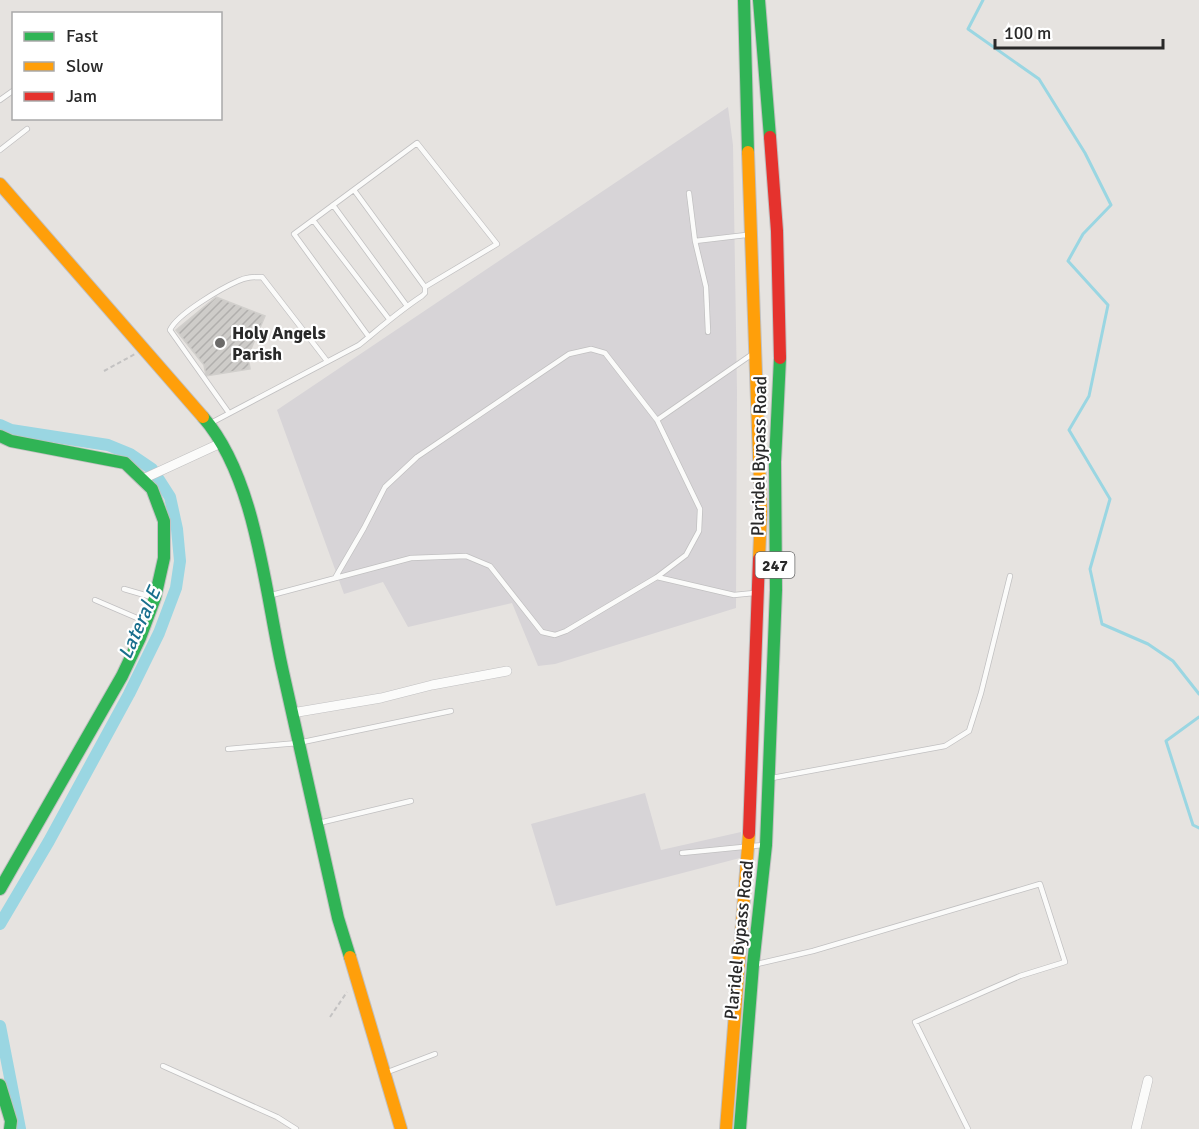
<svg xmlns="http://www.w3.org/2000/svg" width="1199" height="1129" viewBox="0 0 1199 1129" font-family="Signika,sans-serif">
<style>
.industrial{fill:#d7d4d7}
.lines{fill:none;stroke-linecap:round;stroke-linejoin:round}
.stream{stroke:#9ad6e2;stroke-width:3}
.canal{stroke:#9ad6e2;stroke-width:12}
.building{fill:url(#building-hatch);stroke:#d1cfcc;stroke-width:1.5}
.lane-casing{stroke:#c1c0c1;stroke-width:6}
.street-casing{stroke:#c1c0c1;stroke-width:10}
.fast-casing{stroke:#c1c0c1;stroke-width:14}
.slow-casing{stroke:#c1c0c1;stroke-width:14}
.jam-casing{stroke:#c1c0c1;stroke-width:14}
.path{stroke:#c3c2c2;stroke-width:2;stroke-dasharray:4.5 3;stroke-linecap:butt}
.lane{stroke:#fbfbfa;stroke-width:4.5}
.street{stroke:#fbfbfa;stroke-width:9}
.fast{stroke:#30b455;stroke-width:12}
.slow{stroke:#ff9f0a;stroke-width:12}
.jam{stroke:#e5322d;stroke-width:12}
.poi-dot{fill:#6b6a69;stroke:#fff;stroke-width:2}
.labels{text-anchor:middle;stroke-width:4.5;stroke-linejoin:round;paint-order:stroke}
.shield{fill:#fff;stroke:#696969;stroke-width:1.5}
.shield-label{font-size:16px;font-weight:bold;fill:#292929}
.poi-label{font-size:18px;font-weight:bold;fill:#292929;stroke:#fff;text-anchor:start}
.street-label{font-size:18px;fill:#292929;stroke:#fff}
.water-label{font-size:20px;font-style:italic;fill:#1a6f8d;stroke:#fff}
</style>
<defs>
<pattern id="building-hatch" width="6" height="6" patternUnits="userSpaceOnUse" patternTransform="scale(1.5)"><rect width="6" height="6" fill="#ceccc9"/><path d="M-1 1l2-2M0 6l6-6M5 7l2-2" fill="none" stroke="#b1afad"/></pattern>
</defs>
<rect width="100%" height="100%" fill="#e6e3e0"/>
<path class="industrial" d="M728,107L733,145L737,391L736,608L555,664L538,666L512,603L408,627L383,582L344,594L277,410Z
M645,793L661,850L741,832L740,858L556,906L531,824Z"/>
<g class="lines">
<path class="stream" d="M983,0L968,29L1039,79L1085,153L1111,205L1083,234L1068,261L1108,305L1089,396L1069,430L1110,499L1090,569L1102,624L1148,644L1173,661L1199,694
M1199,717L1166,741L1193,825L1199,828"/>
<path class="canal" d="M0,425L11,430L108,445L130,454L152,469L170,497L177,529L180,561L176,588L159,633L129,694L49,841L0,924
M0,1026L20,1129"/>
</g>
<path class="building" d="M216,297L265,316L248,356L250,369L206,376L204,365L176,330Z"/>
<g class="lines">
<g class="lane-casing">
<path id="lane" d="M0,100L14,90
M0,150L27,129
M354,190L425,287
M689,193L695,241L706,287L708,332
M333,205L407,306
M313,220L389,319
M695,241L746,235
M229,413L170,330C177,314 222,288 238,281C246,277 253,277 262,277L327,361
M209,424L359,345C380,328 399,311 422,296L425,293V287L497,244L417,143L294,234L369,337
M657,577L734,595L754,593
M335,578L364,528L385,487L417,457L569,354L591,349L605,353L657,420
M124,589L155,598
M268,596L411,558L466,556L490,566L542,632L555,635L566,631L657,577L686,555L699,531L700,509L657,420L751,355
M95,600L144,621
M228,749L298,743L451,711
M772,778L945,746L969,731L981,693L1010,576
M319,823L411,801
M682,853L763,845
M757,964L813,951L1040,884L1065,962L1020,976L915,1022L968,1129
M163,1066L277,1117L296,1129
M385,1073L435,1054"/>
</g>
<g class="street-casing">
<path id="street" d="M145,478L221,443
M292,713L381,698L432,685L507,671
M1136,1129L1148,1080"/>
</g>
<g class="fast-casing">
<path id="fast" d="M744,0L748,152
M759,0L770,137
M203,417C257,479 265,594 283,672C301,754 320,836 338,918L350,957
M0,436L11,441L125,463L152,489L164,521V558L155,598L140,638L122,676L0,889
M0,1085L11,1121L10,1129
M740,1129L753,965L766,845L776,590L775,462L780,358"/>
</g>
<g class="slow-casing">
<path id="slow" d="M748,152L761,512L759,559
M0,184L203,417
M350,957L401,1129
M726,1129L749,833"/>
</g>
<g class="jam-casing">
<path id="jam" d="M770,137L777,231L780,358
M749,833L759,559"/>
</g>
<path class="path" d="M104,371L135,354
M330,1017L347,992"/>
<use href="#lane" class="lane"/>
<use href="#street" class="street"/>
<use href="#fast" class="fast"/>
<use href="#slow" class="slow"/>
<use href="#jam" class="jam"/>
</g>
<circle class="poi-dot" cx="220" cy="343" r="6"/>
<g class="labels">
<rect class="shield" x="755.5" y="552" width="39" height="26" rx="4.5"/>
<g class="shield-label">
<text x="775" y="571">247</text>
</g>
<g class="poi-label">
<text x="232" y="339">Holy Angels<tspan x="232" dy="21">Parish</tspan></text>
</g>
<g class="street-label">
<text transform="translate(759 456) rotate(-89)" y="6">Plaridel Bypass Road</text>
<text transform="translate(739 940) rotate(-84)" y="6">Plaridel Bypass Road</text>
</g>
<g class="water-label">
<text transform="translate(139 623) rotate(-66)" y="7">Lateral E</text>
</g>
</g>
<rect x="12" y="12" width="210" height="108" fill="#ffffff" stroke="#a9a9a9" stroke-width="1.5"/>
<rect x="24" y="32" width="30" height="9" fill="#30b455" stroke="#a9a9a9" stroke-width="1.5"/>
<text x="66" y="42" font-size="18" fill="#292929">Fast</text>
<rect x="24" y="62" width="30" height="9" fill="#ff9f0a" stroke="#a9a9a9" stroke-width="1.5"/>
<text x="66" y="72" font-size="18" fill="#292929">Slow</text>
<rect x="24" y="92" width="30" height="9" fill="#e5322d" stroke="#a9a9a9" stroke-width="1.5"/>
<text x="66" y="102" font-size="18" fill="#292929">Jam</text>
<path d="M995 39v9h168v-9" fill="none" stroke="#292929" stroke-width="3"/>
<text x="1004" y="39" font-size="18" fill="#292929" stroke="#ffffff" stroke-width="4.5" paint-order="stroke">100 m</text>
</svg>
